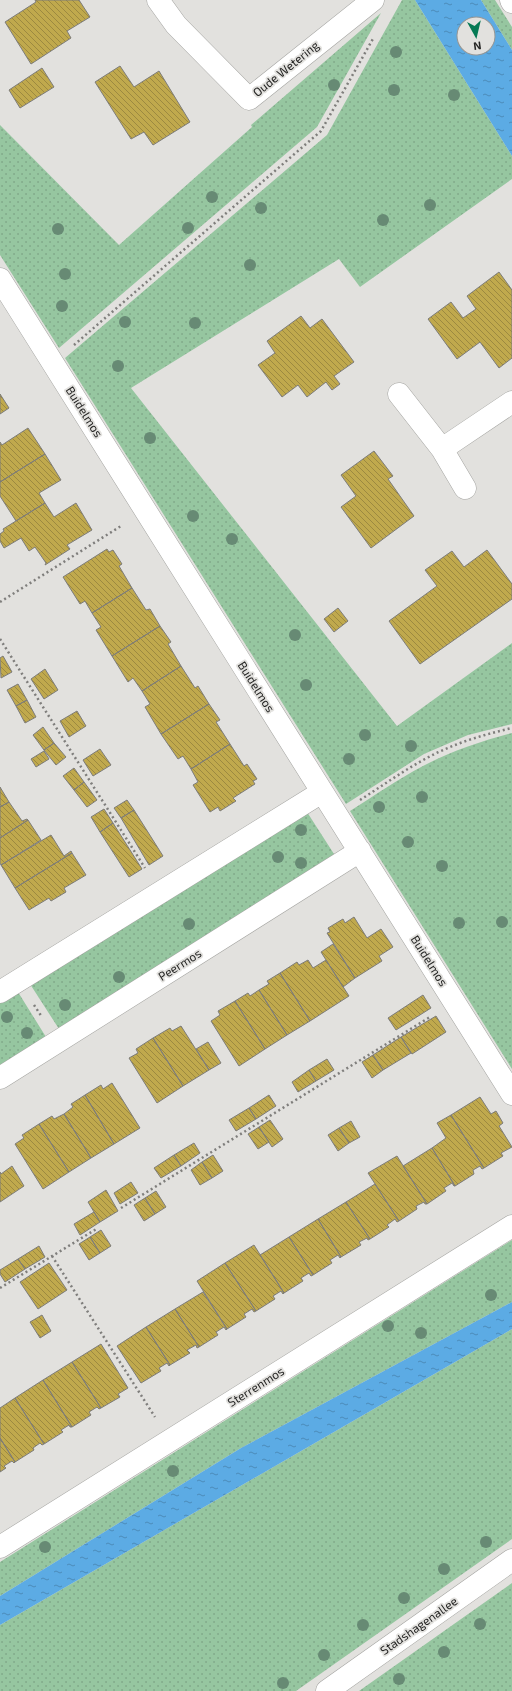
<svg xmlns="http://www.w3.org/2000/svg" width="512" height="1691" viewBox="0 0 512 1691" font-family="'Exo 2',sans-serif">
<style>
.green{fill:url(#green-dots)}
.water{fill:url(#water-ripples);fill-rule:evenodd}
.building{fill:url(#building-back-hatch);stroke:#7d7c7a}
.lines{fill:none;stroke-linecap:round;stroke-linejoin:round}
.minor-casing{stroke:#a4a4a1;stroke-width:23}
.major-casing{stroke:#a4a4a1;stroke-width:23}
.path{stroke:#7f7e7c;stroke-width:2.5;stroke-dasharray:2 3;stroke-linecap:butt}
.minor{stroke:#fff;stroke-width:22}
.major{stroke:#fff;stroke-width:22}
.tree{fill:#678a74}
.labels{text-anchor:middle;stroke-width:3.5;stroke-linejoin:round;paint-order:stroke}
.street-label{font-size:12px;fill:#252524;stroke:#e2e1de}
</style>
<defs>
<pattern id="green-dots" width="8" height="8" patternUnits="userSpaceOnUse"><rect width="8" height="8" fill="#96c6a0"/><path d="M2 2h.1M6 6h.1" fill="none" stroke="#81aa8a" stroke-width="1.8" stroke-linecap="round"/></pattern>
<pattern id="water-ripples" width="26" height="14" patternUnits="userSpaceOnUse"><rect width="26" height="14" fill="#5cabe4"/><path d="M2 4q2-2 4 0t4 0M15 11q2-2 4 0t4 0" fill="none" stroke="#4c8bb9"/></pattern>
<pattern id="building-back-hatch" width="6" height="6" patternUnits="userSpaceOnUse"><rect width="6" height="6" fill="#c0a94d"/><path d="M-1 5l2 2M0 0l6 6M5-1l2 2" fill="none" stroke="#9c8940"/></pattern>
</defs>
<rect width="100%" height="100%" fill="#e2e1de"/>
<path class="green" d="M402,0H415L512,156V179L360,287L339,259L131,388L397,726L512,643V724L468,735L424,754L346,804L65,358L327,135Z
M481,0H495L512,27V50Z
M381,13L317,127L59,348L0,255V125L119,245L252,127L251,125Z
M512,733V1069L350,811C374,796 398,779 423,766C452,751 481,741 512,733Z
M307,812L334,854L331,857L59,1029L30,984Z
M18,992L46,1037L0,1066V1003Z
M512,1240V1302L241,1448L0,1596V1562Z
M512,1329V1539L296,1691H0V1625Z
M512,1583V1691H359Z"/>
<path class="water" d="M415,0H481L512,50V156ZM464,24H488V48H464Z
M512,1302V1329L0,1625V1596L241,1448Z"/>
<path class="building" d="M35,0H79L90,17L67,31L71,38L31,64L5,22L36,2Z
M120,66L134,87L159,71L190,122L153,145L144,132L131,139L95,82Z
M42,68L54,87L20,108L9,90Z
M499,272L512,290V358L499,368L480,342L457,359L428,319L451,302L463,318L476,309L467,296Z
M301,316L310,328L322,319L354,362L334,376L340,384L332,390L326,382L307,397L298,385L282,397L258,365L275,353L267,341Z
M0,394L9,408L0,414Z
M28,428L45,454L0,482V442L2,445Z
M374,451L393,476L388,479L414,516L371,548L341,507L356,496L341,475Z
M45,454L61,480L39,493L45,503L16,521L0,496V482Z
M45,503L54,517L76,503L92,530L67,545L70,549L45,565L46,563L35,547L29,551L21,538L4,548L0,541V534L4,531L3,529Z
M107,549L109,552L113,550L122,564L119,566L132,588L92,613L85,601L80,604L63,577Z
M487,550L512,584V599L420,664L389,621L437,586L425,570L452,551L464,567Z
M132,588L146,610L150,609L160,626L112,656L96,630L101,627L92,613Z
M338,608L348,621L334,632L324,619Z
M160,626L171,642L168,644L181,666L142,691L133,678L128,682L112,656Z
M3,656L12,672L1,678L0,658Z
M181,666L195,688L198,686L209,704L161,734L145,707L150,704L142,691Z
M45,669L58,690L44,699L31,679Z
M18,684L27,700L16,706L7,690Z
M27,700L36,717L25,723L16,706Z
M209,704L220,720L216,722L230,744L191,769L183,756L178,759L161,734Z
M77,711L86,726L69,737L60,721Z
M43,727L54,743L44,750L33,735Z
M54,743L66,757L56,765L44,750Z
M230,744L244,766L247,764L257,779L253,781L255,784L233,798L236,801L220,811L218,807L210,812L193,785L198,782L191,769Z
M100,749L111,765L93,776L83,760Z
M44,751L49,759L36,767L31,759Z
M74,768L84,782L74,790L63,776Z
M84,782L97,800L87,807L74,790Z
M0,787L9,802L0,807Z
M127,800L134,810L121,818L114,808Z
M9,802L22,821L27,819L28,820L0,838V807Z
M104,809L113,823L100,832L91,817Z
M134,810L163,856L149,865L121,818Z
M28,820L41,840L1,865L0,863V838Z
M113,823L142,869L129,877L100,832Z
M51,835L64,856L71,851L72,853L15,888L1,865Z
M72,853L86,875L64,888L66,892L51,901L49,898L29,910L15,888Z
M354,917L367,938L381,929L393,947L379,956L382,961L355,978L327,933L330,932L328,928L343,919L345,923Z
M333,944L355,978L343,987L321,952Z
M308,960L313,968L326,960L349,996L310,1021L280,973L297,962L299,965Z
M280,973L310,1021L287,1035L259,990L269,984L267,981Z
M259,990L287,1035L265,1049L235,1001L248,993L250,996Z
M423,995L431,1008L396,1030L388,1018Z
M235,1001L265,1049L239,1066L211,1021L220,1015L218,1011Z
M436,1016L446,1032L412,1054L401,1037Z
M181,1026L209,1070L183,1086L153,1038L170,1028L172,1031Z
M401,1037L411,1053L383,1070L373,1055Z
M153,1038L183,1086L157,1103L129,1058L138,1053L136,1049Z
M208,1042L221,1063L209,1070L196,1049Z
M373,1055L383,1070L372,1078L362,1062Z
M327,1059L334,1070L316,1081L309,1070Z
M309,1070L316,1081L298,1092L292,1082Z
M112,1083L140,1128L114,1144L85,1095L101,1085L103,1089Z
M85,1095L114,1144L91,1158L64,1114L73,1107L71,1104Z
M269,1095L276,1106L256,1119L249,1108Z
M480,1097L491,1114L496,1111L503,1123L499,1126L512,1147L501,1153L503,1156L484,1168L451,1115Z
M249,1108L256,1119L236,1131L229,1120Z
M64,1114L91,1158L69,1172L39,1124L52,1116L54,1119Z
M451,1115L484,1168L482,1169L480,1166L473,1170L474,1174L455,1186L432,1148L446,1138L437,1123Z
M270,1120L283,1139L272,1147L259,1127Z
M351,1121L360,1137L349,1143L339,1128Z
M39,1124L69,1172L43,1189L15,1144L24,1138L22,1135Z
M259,1127L269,1142L258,1149L248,1134Z
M339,1128L349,1143L338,1151L328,1135Z
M194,1143L200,1153L181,1166L174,1155Z
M432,1148L455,1186H454L452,1183L444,1188L446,1191L427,1204L403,1166Z
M174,1155L181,1166L161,1178L154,1168Z
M213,1155L223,1171L212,1178L202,1162Z
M397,1156L427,1204H425L424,1202L416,1206L417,1209L399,1221L368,1173Z
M202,1162L212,1178L200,1185L191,1170Z
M12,1166L24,1186L0,1202V1172L1,1174Z
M131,1182L138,1193L120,1204L114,1193Z
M375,1184L399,1221L397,1222L395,1219L387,1225L389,1227L370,1239L346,1202Z
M106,1190L118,1211L100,1222L88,1202Z
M156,1191L166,1207L155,1214L145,1198Z
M145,1198L155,1214L144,1221L134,1205Z
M346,1202L370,1239L368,1240L367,1238L359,1242L361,1245L341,1257L318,1219Z
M94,1212L100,1222L80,1235L74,1224Z
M318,1219L341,1257L340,1258L338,1255L330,1260L332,1263L313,1275L289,1237Z
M101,1230L111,1246L100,1253L90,1237Z
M90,1237L100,1253L89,1260L79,1244Z
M289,1237L313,1275L311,1276L309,1273L301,1278L303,1281L284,1293L260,1255Z
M254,1245L284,1293L283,1294L281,1291L273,1296L275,1299L256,1311L225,1263Z
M39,1246L45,1257L25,1269L18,1259Z
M18,1259L25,1269L5,1282L0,1274V1270Z
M49,1263L67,1290L38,1309L20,1282Z
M225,1263L256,1311L254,1312L252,1309L244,1314L246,1317L227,1329L197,1281Z
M203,1292L227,1329L226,1330L224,1327L216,1332L218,1335L199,1347L175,1309Z
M175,1309L199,1347L197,1348L196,1345L187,1350L190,1353L170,1365L146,1327Z
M42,1315L51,1331L40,1338L30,1322Z
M146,1327L170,1365L169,1366L167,1363L159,1368L161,1371L141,1383L117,1346Z
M101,1344L128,1388L118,1394L120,1397L101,1408L72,1362Z
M72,1362L101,1408L99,1409L97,1407L89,1412L91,1415L72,1427L43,1380Z
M43,1380L72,1427H70L69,1425L61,1430L63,1432L44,1444L15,1398Z
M15,1398L44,1444L42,1445L40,1443L33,1448L34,1450L15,1462L0,1438V1408Z
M0,1438L15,1462L14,1463L12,1461L4,1466L6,1468L0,1472Z"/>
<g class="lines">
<g class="minor-casing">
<path id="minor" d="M158,0L176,25L249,99L373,0
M511,0L512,2
M0,279L512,1094
M399,394L442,449L465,488
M442,449L512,402
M0,992L322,792
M0,1078L360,851
M0,1547L512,1226"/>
</g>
<g class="major-casing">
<path id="major" d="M327,1691L512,1560"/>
</g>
<path class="path" d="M74,345L321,131L374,37
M0,602L121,526
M0,639L145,868
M360,800C382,786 403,771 425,759C452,744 482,735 512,728
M34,1005L42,1017
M121,1208L430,1017
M52,1256L155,1417
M0,1288L98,1228"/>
<use href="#minor" class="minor"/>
<use href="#major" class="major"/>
</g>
<g class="tree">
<circle cx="396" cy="52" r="6"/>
<circle cx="334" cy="85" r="6"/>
<circle cx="394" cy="90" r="6"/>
<circle cx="454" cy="95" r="6"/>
<circle cx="212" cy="197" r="6"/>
<circle cx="430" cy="205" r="6"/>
<circle cx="261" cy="208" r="6"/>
<circle cx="383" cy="220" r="6"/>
<circle cx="188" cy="228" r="6"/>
<circle cx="58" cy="229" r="6"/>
<circle cx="250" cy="265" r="6"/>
<circle cx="65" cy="274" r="6"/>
<circle cx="62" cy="306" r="6"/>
<circle cx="125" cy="322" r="6"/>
<circle cx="195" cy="323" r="6"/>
<circle cx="118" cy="366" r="6"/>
<circle cx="150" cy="438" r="6"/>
<circle cx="193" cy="516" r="6"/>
<circle cx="232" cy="539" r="6"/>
<circle cx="295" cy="635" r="6"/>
<circle cx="306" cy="685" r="6"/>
<circle cx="365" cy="735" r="6"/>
<circle cx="411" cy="746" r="6"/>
<circle cx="349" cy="759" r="6"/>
<circle cx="422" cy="797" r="6"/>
<circle cx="379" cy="807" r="6"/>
<circle cx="301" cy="830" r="6"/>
<circle cx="408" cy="842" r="6"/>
<circle cx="278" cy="857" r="6"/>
<circle cx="301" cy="863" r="6"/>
<circle cx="442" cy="866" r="6"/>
<circle cx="502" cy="922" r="6"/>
<circle cx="459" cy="923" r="6"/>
<circle cx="189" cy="924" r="6"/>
<circle cx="119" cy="977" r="6"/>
<circle cx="65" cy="1005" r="6"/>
<circle cx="7" cy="1017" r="6"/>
<circle cx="27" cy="1033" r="6"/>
<circle cx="491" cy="1295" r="6"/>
<circle cx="388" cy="1326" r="6"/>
<circle cx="421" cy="1333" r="6"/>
<circle cx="173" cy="1471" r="6"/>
<circle cx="486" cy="1542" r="6"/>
<circle cx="45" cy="1547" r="6"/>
<circle cx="444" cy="1569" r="6"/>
<circle cx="404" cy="1598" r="6"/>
<circle cx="480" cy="1624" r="6"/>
<circle cx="363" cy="1625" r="6"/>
<circle cx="444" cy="1652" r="6"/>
<circle cx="324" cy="1655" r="6"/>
<circle cx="399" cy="1679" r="6"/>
<circle cx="283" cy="1683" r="6"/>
</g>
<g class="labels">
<g class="street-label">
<text transform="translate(286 69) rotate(-39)" y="4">Oude Wetering</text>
<text transform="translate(84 412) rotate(58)" y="4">Buidelmos</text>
<text transform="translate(256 687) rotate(58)" y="4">Buidelmos</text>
<text transform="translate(429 961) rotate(58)" y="4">Buidelmos</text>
<text transform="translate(180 965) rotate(-32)" y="4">Peermos</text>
<text transform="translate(256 1387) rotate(-32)" y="4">Sterrenmos</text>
<text transform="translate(419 1626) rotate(-35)" y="4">Stadshagenallee</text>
</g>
</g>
<g transform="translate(476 36) rotate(172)"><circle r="19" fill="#e2e1de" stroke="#969694"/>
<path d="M0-3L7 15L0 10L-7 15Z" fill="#057954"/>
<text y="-6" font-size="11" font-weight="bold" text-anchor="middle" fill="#252524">N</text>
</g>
</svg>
